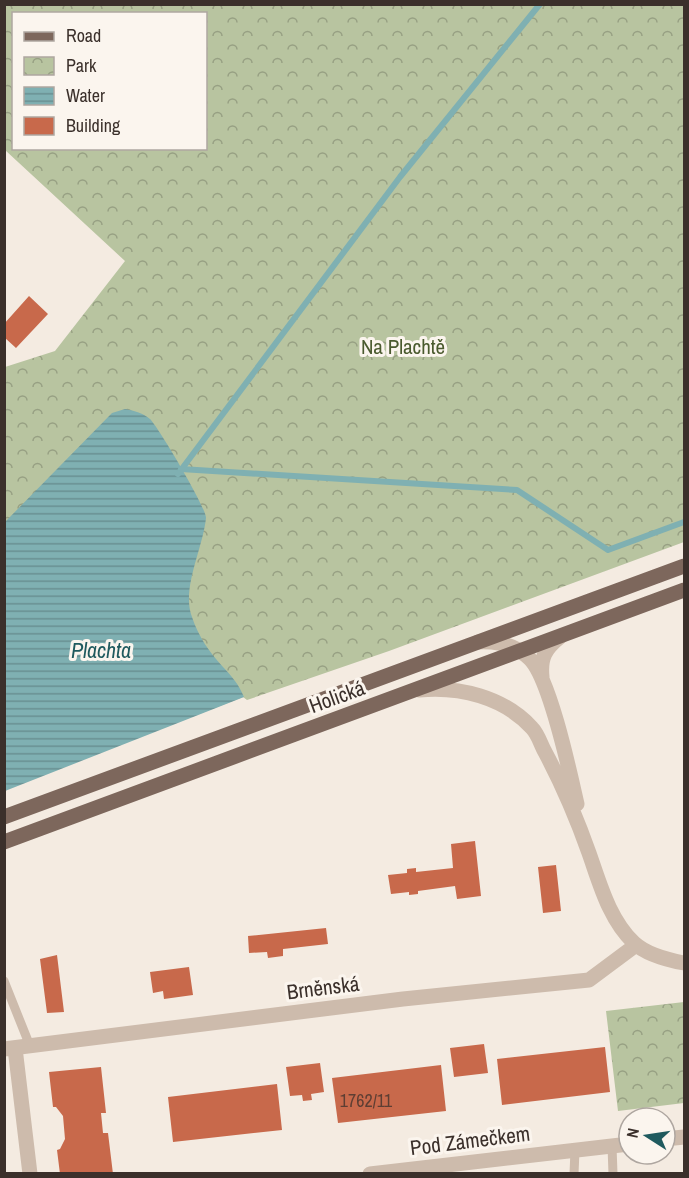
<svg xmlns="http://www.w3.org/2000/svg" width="689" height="1178" viewBox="0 0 689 1178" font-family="'Archivo Narrow',sans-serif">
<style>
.park{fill:url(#park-crowns);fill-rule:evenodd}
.water{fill:url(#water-rules)}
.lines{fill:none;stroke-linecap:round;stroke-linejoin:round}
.stream{stroke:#7fb0b2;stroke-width:6}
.building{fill:#c8694b}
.service{stroke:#cdbbac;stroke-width:9}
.minor{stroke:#cdbbac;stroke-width:15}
.primary{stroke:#7d675c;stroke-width:15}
.labels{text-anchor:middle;stroke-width:6;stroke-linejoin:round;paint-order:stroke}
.number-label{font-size:18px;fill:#5e3e33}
.park-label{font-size:21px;fill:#4a5a2e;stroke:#fbf5ee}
.street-label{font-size:21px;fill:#3b302b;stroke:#fbf5ee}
.water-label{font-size:22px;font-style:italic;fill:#1f5a5e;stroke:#fbf5ee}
</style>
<defs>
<pattern id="park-crowns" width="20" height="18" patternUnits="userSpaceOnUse" patternTransform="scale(1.5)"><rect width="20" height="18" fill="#b8c4a0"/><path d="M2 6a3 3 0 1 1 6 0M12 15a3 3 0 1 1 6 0" fill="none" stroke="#97a083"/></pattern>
<pattern id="water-rules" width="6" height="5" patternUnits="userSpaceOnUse" patternTransform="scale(1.5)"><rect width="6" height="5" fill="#7fb0b2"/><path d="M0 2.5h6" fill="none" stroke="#699091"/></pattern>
</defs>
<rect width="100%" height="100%" fill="#f4ebe1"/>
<path class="park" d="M5,5H684V542L389,651L247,700L243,697L5,789V367L55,351L125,261L5,150ZM14,14H206V148H14Z
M684,1002V1103L618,1111L606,1011Z"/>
<path class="water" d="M125,409C135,411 143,413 150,419C159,428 207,509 206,518C203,548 181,589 192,617C198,636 210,653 223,667C233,678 238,683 244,697L5,791V522L112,413Z"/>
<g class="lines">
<path class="stream" d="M181,469L517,490L608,550L684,522
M178,474L400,177L540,4"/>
</g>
<path class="building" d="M29,296L48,314L16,348L4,337V324Z
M475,841L481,896L457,899L455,886L418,891V894L409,895V892L391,894L388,875L407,873V869L416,868V872L453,868L451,844Z
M556,865L561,911L543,913L538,867Z
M326,928L328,944L283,949V956L268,958L267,952L249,953L248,936Z
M57,955L64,1012L47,1013L40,959Z
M189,967L193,995L164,999L163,991L153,993L150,972Z
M484,1044L488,1073L454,1077L450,1048Z
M605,1047L610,1092L502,1105L497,1059Z
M320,1063L324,1092L311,1094L312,1100L303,1101L302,1095L290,1096L286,1067Z
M441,1065L446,1111L338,1123L332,1078Z
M101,1067L106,1113H101L103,1133H108L113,1174H60L57,1150L60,1149L65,1139L63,1116L56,1107H53L49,1072Z
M277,1084L282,1130L173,1142L168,1097Z"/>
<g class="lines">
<path class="service" d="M4,981L30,1046
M612,1146L613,1174
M574,1174L575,1150"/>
<path class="minor" d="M478,642C497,641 516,645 530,659C550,679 570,773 577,804
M542,677C540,658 545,649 560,637
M419,690C459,686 504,697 532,728C538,734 541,745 545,752C562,784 577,819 589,853C600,884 609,919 634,943C647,955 668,960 684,963
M15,1048L30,1174
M4,1049L403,999L589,980L636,945
M665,1139L684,1137
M370,1174L629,1144"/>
<path class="primary" d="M4,817L684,566
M4,842L684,590"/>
</g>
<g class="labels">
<g class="number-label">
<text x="366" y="1107">1762/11</text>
</g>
<g class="park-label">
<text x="403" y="354">Na Plachtě</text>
</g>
<g class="street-label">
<text transform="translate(337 697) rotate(-20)" y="7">Holická</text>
<text transform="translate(323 988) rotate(-7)" y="7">Brněnská</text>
<text transform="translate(470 1141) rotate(-7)" y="7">Pod Zámečkem</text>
</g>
<g class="water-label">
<text x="101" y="658">Plachta</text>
</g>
</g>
<rect width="689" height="1178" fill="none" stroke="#3b302b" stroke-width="12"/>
<rect x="12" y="12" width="195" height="138" fill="#fbf5ee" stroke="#aea6a0" stroke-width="1.5"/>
<rect x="24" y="32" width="30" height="9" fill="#7d675c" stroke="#aea6a0" stroke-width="1.5"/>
<text x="66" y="42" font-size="18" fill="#3b302b">Road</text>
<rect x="24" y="57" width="30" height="18" fill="url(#park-crowns)" stroke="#aea6a0" stroke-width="1.5"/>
<text x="66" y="72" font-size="18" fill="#3b302b">Park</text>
<rect x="24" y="87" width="30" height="18" fill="url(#water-rules)" stroke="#aea6a0" stroke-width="1.5"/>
<text x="66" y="102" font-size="18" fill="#3b302b">Water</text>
<rect x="24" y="117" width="30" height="18" fill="#c8694b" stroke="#aea6a0" stroke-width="1.5"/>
<text x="66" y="132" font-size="18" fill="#3b302b">Building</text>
<g transform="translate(647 1136) rotate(282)"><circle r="28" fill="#fbf5ee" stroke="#aea6a0" stroke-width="1.5"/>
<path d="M0-4.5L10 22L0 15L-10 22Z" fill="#1f5a5e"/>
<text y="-9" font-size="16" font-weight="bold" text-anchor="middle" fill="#3b302b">N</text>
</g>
</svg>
